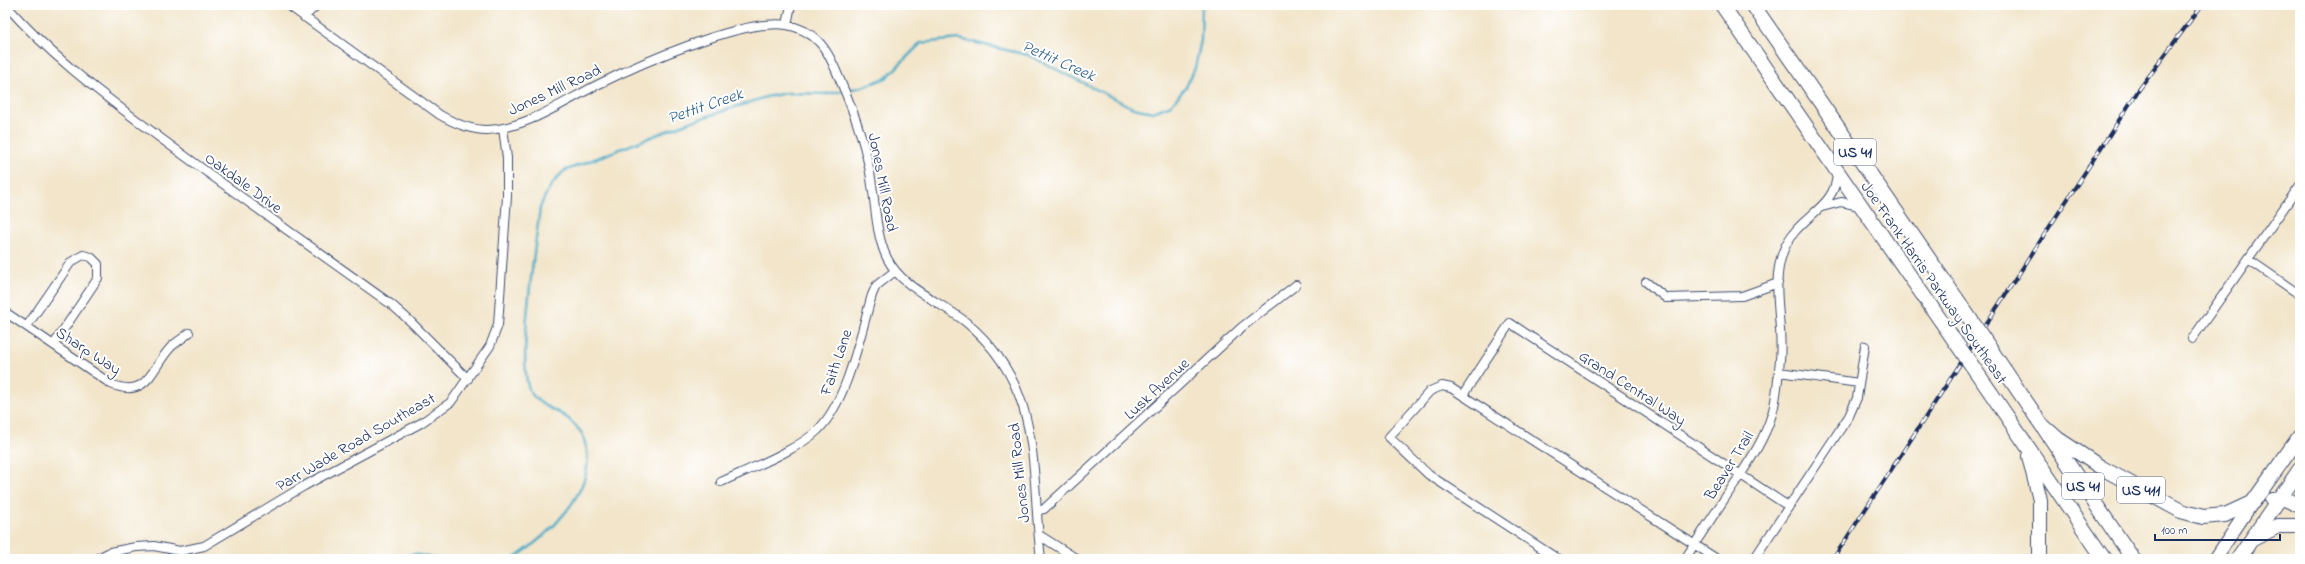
<svg xmlns="http://www.w3.org/2000/svg" width="2305" height="564" viewBox="0 0 2305 564" font-family="'Indie Flower',sans-serif">
<style>
.lines{fill:none;stroke-linecap:round;stroke-linejoin:round}
.stream{stroke:#47aac7;stroke-width:2.5}
.street-casing{stroke:#3b4a6e;stroke-width:10}
.primary-casing{stroke:#3b4a6e;stroke-width:14}
.highway-casing{stroke:#3b4a6e;stroke-width:16}
.street{stroke:#fff;stroke-width:8}
.primary{stroke:#fff;stroke-width:12}
.highway{stroke:#fff;stroke-width:14}
.rail-casing{stroke:#1b2f5e;stroke-width:4}
.rail{stroke:#fff;stroke-width:2.5;stroke-dasharray:8;stroke-linecap:butt}
.highway-bridge-casing{stroke:#3b4a6e;stroke-width:16;stroke-linecap:butt}
.highway-bridge{stroke:#fff;stroke-width:14}
.labels{text-anchor:middle;stroke-width:4;stroke-linejoin:round;paint-order:stroke}
.shield{fill:#fff;stroke:#5f6d8e;stroke-width:1}
.shield-label{font-size:15px;font-weight:bold;fill:#1b2f5e}
.street-label{font-size:16px;fill:#1b2f5e;stroke:#fff}
.water-label{font-size:17px;font-style:italic;fill:#2d6088;stroke:#fff}
</style>
<rect width="100%" height="100%" fill="#fff"/>
<filter id="ink" filterUnits="userSpaceOnUse"><feTurbulence type="fractalNoise" baseFrequency=".025" numOctaves="2"/><feDisplacementMap in="SourceGraphic" scale="8" xChannelSelector="R" yChannelSelector="G"/><feConvolveMatrix kernelMatrix="1 2 1 2 8 2 1 2 1" color-interpolation-filters="sRGB"/></filter>
<filter id="wash" filterUnits="userSpaceOnUse"><feTurbulence type="fractalNoise" baseFrequency=".012" numOctaves="4" result="noise"/><feDisplacementMap in="SourceGraphic" scale="16" xChannelSelector="R" yChannelSelector="G"/><feGaussianBlur stdDeviation="0.9" result="paint"/><feColorMatrix in="noise" values="0 0 0 0 0 0 0 0 0 0 0 0 0 0 0 0 0 1.4 0 .05"/><feComposite in="paint" operator="in"/></filter>
<g filter="url(#wash)">
<rect width="100%" height="100%" fill="#f2e5ca"/>
<g class="lines">
<path class="stream" d="M394,559L414,554L439,559
M513,559C547,537 597,491 586,446C584,442 584,436 581,432C576,426 568,417 561,414C551,408 536,403 530,391C516,365 536,242 540,208C546,192 552,182 564,171L687,123L766,97L787,93L828,94L862,87L886,78L921,43L959,39L1028,55L1133,108L1153,112L1171,105L1186,87L1195,68L1201,40L1202,5"/>
</g>
</g>
<g filter="url(#ink)">
<g class="lines">
<g class="street-casing">
<path id="street" d="M6,5C51,57 105,96 159,137C236,194 314,249 392,305L410,321L468,379
M288,5L440,115C454,123 470,130 487,130C527,128 563,102 597,85C639,64 743,18 787,25C798,27 810,33 818,41C828,51 834,66 840,80C855,114 867,147 872,185C876,209 876,235 887,258C903,290 941,301 967,323C1045,389 1030,469 1041,559
M304,17L317,5
M787,25L791,5
M1822,207L1841,202L1860,206
M2248,259L2300,295
M1646,282L1666,298L1742,296L1778,283
M5,312L111,384C149,400 151,367 172,346C177,342 183,338 189,333
M27,326L71,262L83,255L91,257L98,264V278L54,344
M2192,339L2300,185
M1779,372L1859,383
M1463,395L1510,323L1788,506
M721,482C749,469 796,451 818,430C848,400 860,335 872,295L876,286L895,271
M1037,511L1044,509L1242,327L1296,285
M1039,535L1077,559
M96,559L110,552L136,547L154,546L180,551L204,546L304,486L421,423L451,402L490,346L498,325L507,196V158L503,128
M1558,559L1429,475L1389,437L1430,391L1442,386L1451,388L1717,559
M1685,559C1701,534 1717,510 1733,486C1748,463 1764,441 1772,414C1777,398 1778,377 1780,360C1784,325 1770,286 1783,252C1796,215 1837,210 1837,172
M1754,559L1849,416L1857,398L1865,346"/>
</g>
<g class="primary-casing">
<path id="primary" d="M2215,559L2253,502"/>
</g>
<g class="highway-casing">
<path id="highway" d="M1722,5L1941,321
M1753,5L1956,298
M2005,371L2133,559
M1991,393L2104,559
M2041,424L2058,439L2102,468L2181,511L2203,517L2225,515L2253,502L2300,436
M2029,456L2040,500V559
M2272,500L2285,499L2300,506
M2253,539L2278,526H2300
M2238,559L2300,469"/>
</g>
<use href="#street" class="street"/>
<use href="#primary" class="primary"/>
<use href="#highway" class="highway"/>
<g class="rail-casing">
<path id="rail" d="M1833,559L2138,91L2202,5"/>
</g>
<use href="#rail" class="rail"/>
<g class="highway-bridge-casing">
<path id="highway-bridge" d="M1956,298L2005,371
M1941,321L1991,393"/>
</g>
<use href="#highway-bridge" class="highway-bridge"/>
</g>
</g>
<g class="labels">
<g class="shield">
<rect x="1834" y="139" width="42" height="26" rx="3"/>
<rect x="2062" y="473" width="42" height="26" rx="3"/>
<rect x="2117" y="477" width="48" height="26" rx="3"/>
</g>
<g class="shield-label">
<text x="1855" y="157">US 41</text>
<text x="2083" y="491">US 41</text>
<text x="2141" y="495">US 411</text>
</g>
<g class="street-label">
<text transform="translate(554 89) rotate(-25)" y="6">Jones Mill Road</text>
<text transform="translate(244 182) rotate(36)" y="6">Oakdale Drive</text>
<text transform="translate(884 182) rotate(79)" y="6">Jones Mill Road</text>
<text transform="translate(1935 282) rotate(55)" y="6">Joe Frank Harris Parkway Southeast</text>
<text transform="translate(89 350) rotate(33)" y="6">Sharp Way</text>
<text transform="translate(835 362) rotate(-71)" y="6">Faith Lane</text>
<text transform="translate(1633 387) rotate(33)" y="6">Grand Central Way</text>
<text transform="translate(1156 388) rotate(-43)" y="6">Lusk Avenue</text>
<text transform="translate(355 441) rotate(-30)" y="6">Parr Wade Road Southeast</text>
<text transform="translate(1728 465) rotate(-58)" y="6">Beaver Trail</text>
<text transform="translate(1018 473) rotate(-96)" y="6">Jones Mill Road</text>
</g>
<g class="water-label">
<text transform="translate(1059 60) rotate(24)" y="6">Pettit Creek</text>
<text transform="translate(705 105) rotate(-19)" y="6">Pettit Creek</text>
</g>
</g>
<rect width="2305" height="564" fill="none" stroke="#fff" stroke-width="20"/>
<path d="M2155 534v6h125v-6" fill="none" stroke="#1b2f5e" stroke-width="2"/>
<text x="2161" y="534" font-size="12" fill="#1b2f5e" stroke="#ffffff" stroke-width="3" paint-order="stroke">100 m</text>
</svg>
